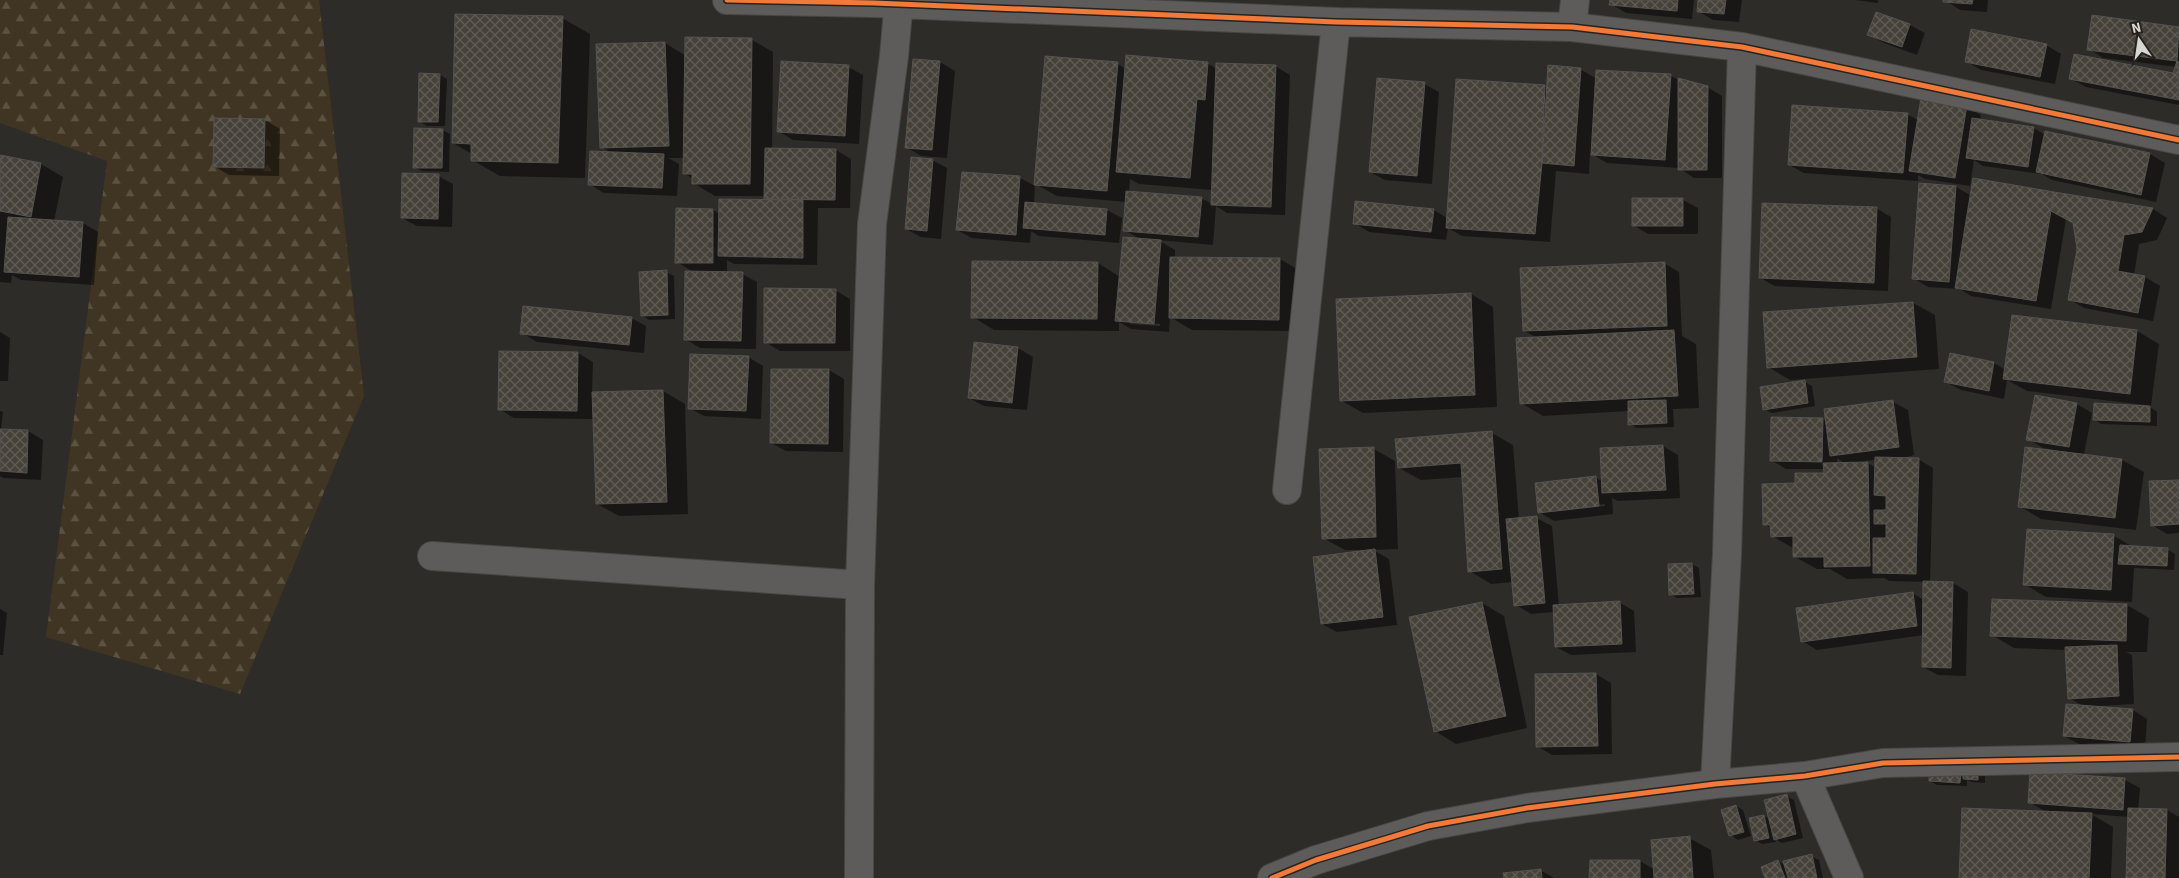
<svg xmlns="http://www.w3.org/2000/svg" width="2179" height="878" viewBox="0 0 2179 878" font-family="'Source Sans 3',sans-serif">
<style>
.forest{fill:url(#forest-firs)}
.shadow{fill:#0007;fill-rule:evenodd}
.building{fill:url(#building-cross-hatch);stroke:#545351}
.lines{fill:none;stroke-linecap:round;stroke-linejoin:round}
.minor-casing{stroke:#484744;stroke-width:30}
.minor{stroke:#5e5c5a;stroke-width:28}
.cycleway-casing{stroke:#26231e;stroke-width:8}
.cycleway{stroke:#f17a3a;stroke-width:5}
</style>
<defs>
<pattern id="forest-firs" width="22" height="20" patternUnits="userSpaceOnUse" patternTransform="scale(1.25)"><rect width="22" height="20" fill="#403522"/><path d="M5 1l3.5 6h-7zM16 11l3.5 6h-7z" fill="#5b5241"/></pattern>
<pattern id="building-cross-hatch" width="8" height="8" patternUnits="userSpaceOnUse" patternTransform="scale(1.25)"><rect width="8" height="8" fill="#46423a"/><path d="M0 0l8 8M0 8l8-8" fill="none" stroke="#605d56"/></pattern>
</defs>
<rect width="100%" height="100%" fill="#2e2c29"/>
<path class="forest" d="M0,0H319L364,396L240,694L46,637L107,161L0,123Z"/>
<path class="shadow" d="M1611,0H1694L1692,19L1626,13L1611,4Z
M1699,0H1742L1739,22L1713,20L1698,11Z
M1855,0H1878V3Z
M1945,0H1988L1987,12L1960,10Z
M2093,17L2179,29V105L2086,87L2071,79L2174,74L2177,67L2103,58L2089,49Z
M562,18L590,34L585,178L500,176L472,160V154L453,143Z
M1910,25L1925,33L1917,55L1884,43L1869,35Z
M752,40L773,52L772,150H836L851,159L850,208H818L817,265L734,264L727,260V273L742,274L757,282L756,349L700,348L685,339L695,273L677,262L678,209L713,210L720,214L765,201V196H715L693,183V179L684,173L685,158H668L679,164L677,196L604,193L589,184L612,153L601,147L665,43L686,56Z
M2046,45L2061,54L2055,84L1981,70L1966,61Z
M1046,58L1118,64L1126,69L1207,63L1217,69L1275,66L1290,75L1285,215L1227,213L1216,206L1213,245L1158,240L1175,250V258L1280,259L1302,272L1301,331L1192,330L1170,317L1169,332L1131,329L1119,322V331L994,330L973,317L1098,263L1120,277L1142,240L1124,230L1127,202L1057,196L1035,184L1034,204L1107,210L1122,218L1119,243L1039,236L1031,231L1030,243L972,238L957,230L963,173L1020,178L1035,186ZM1130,179L1139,184L1213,190L1212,204L1201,198L1129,192ZM1130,321L1160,324V326L1130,324Z
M940,62L955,71L947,158L921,156L906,147Z
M848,67L863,75L859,144L793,140L778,131Z
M1580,69L1597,79V71L1671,76L1679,80L1707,87L1722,96V178H1694L1679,168L1607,163L1590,153L1589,174L1556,171L1550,242L1462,236L1448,228L1446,240L1369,232L1354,223L1356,202L1434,210L1447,218L1544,86L1548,88Z
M440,75L447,79L445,126H427L419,121Z
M1424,84L1439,92L1432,184L1385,180L1370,172Z
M1966,106L1981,115L1980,120L2034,128L2045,135L2150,154L2165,163L2156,202L2052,180L2042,174L1983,166L1974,160L1970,186L1925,179L1918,175V181L1804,173L1789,165L1907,114L1919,121Z
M215,119L265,120L280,129L279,176L229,175L214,166Z
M442,130L450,134L449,172L422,171L414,167Z
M0,157L41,164L63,177L54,221L83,223L98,232L94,285L21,280L12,275L11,283L0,282Z
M932,160L947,168L941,239L921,237L906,229Z
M438,176L453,184L452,227L417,226L402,218Z
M1974,180L2153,209L2167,218L2157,240L2139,244L2134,275L2145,277L2160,286L2153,321L2084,308L2069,299L2078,249L2075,223L2066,219L2051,309L1971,296L1960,289L1928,287L1913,278L1956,187L1972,196Z
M1683,200L1698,208V234H1648L1633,225Z
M1876,208L1891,217L1888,291L1775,286L1760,278Z
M1664,263L1679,272L1682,336L1696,344L1699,408L1673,409L1674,427L1637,428L1630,424L1629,411L1543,416L1521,403L1538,338L1524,331Z
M666,272L674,276L675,319L649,320L642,315Z
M835,290L850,299V351H780L765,342Z
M1471,294L1493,307L1497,407L1363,413L1342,401Z
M1913,303L1935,315L1939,369L1790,380L1768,367Z
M2013,316L2137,331L2159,344L2151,406L2147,405L2157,412V426L2101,424L2094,419L2145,407V405L2027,391L2007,380L2004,399L1961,390L1946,382L1951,354L1994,363L2006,370Z
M631,318L646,326L644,353L537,342L522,333Z
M0,332L10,338L8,381H0Z
M975,343L1018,348L1033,357L1027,410L984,406L969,398Z
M578,353L593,362L592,393L663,391L685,404L688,514L619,516L597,504L594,419L514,418L499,409Z
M748,357L763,366L761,419L704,416L689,408Z
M829,370L844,379L843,452L786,451L771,443Z
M1805,382L1812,386L1815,406L1772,413L1764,409Z
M2036,397L2077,404L2092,413L2084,455L2122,460L2144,472L2136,530L2041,519L2019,506L2054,452V450L2043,448L2028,439Z
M1893,402L1908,410L1914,455L1900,459H1918L1933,468L1930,583H1953L1968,592L1966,676L1938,675L1923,667L1924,635L1817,650L1802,641L1912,593L1924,600L1925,582L1889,581L1884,578L1847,579L1830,569H1817L1795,557V549L1772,536V529L1764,524L1796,484L1825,474V469H1786L1771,460L1823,419L1827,422ZM1837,458L1846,464H1837ZM1876,460V468L1865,461Z
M0,411L3,412L1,430L28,431L43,440L41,480L4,478L0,476Z
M1492,433L1513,445L1519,519L1536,518L1552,526L1559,606L1619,602L1634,611L1636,652L1571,655L1556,647L1554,612L1531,614L1516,605L1513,582L1491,584L1470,571L1463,477L1421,480L1399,468Z
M1663,446L1678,455L1680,498L1618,501L1612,498L1613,514L1554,521L1539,512L1596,478L1603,482ZM1605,504V506L1552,512V510Z
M1374,449L1395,461L1398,549L1373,550L1389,559L1397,625L1337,632L1322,624L1364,550H1345L1323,538Z
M2179,481V533L2167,534L2152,525Z
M2028,531L2114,536L2135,548L2168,550L2175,554L2174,570L2134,568L2132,602L2046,597L2024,584Z
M1692,564L1699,568L1701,597L1677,598L1670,594Z
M1482,603L1504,616L1527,728L1456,744L1435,731Z
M2127,605L2149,618L2147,652H2126L2132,655L2134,704L2100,706V708L2133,710L2147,719L2145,750L2079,744L2064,736L2083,706L2069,698L2067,650L2014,648L1992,635Z
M0,609L7,613L3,655H0Z
M1596,674L1611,683L1612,754L1552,755L1537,746L1536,675Z
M1985,771V783L1972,782L1967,780V786L1937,785L1930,781Z
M2031,773L2125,780L2140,788L2138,810H2167L2179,817V878H2127L2129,817L2091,814L2113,827L2111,878H1960L2048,813L2029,802Z
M1786,796L1794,800L1803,838L1782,843L1775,839L1776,842L1762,844L1755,840L1764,816L1770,820Z
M1736,806L1743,810L1751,836L1738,840L1731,835Z
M1689,838L1711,850L1714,878H1591L1640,861L1655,870Z
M1811,856L1819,860L1823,878H1766L1778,861L1786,866Z
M1540,870L1554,878H1505Z"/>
<path class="building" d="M1610,0H1678L1677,11L1609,5Z
M1698,0H1726L1724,14L1697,12Z
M1943,0H1973L1972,4L1943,2Z
M1876,12L1910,24L1902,47L1867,35Z
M455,14L563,16L558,163L471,161V144L452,143Z
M2092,15L2179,27L2177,61L2087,50Z
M1971,29L2047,44L2040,77L1965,62Z
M685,37L752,38L750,184H692V174H683Z
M665,42L669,146L600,148L596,44Z
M2074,54L2173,73L2177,61L2179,62V100L2069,79Z
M1126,55L1208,62L1205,100L1197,99L1190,178L1116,172Z
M1045,56L1118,62L1107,191L1034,185Z
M913,59L940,61L932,150L905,148Z
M781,61L849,65L845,136L777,132Z
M1216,63L1276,65L1271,207L1211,205Z
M1548,65L1581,68L1574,166L1542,163Z
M1596,70L1671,74L1665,160L1591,155Z
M419,73L440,74L438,122H418Z
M1377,78L1425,82L1417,176L1369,172Z
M1678,78L1708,86L1707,170H1678Z
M1456,79L1545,85L1542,163L1535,234L1446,228Z
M1921,98L1967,105L1955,178L1909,171Z
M1792,105L1908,113L1903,173L1788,165Z
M214,118L265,119L264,168L213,167Z
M1972,118L2034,127L2028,167L1966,158Z
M414,128L443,129L442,168H413Z
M2045,131L2150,153L2141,195L2036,172Z
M765,148L836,149L835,200L764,199Z
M590,151L664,154L662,188L588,185Z
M0,155L41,163L31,217L0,211Z
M911,157L933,159L927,231L905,229Z
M962,172L1020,176L1016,235L956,230Z
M402,173L439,174L438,219L401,218Z
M1973,178L2054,192L2036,301L1955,288Z
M1919,183L1956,186L1949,282L1912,279Z
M1126,191L1202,197L1198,237L1123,231Z
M2054,192L2153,208L2142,232L2124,235L2118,271L2145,276L2138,313L2068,300L2077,249L2073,223L2051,211Z
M1632,198H1683V226H1632Z
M719,199L803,200V258L718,256Z
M1355,201L1434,209L1431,232L1353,224Z
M1025,202L1107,209L1105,235L1023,228Z
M1762,203L1877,207L1874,283L1759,278Z
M676,208L713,209V263H675Z
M8,217L83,222L79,277L4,272Z
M1123,237L1161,240L1154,324L1115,321Z
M1170,257L1280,258L1279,320L1169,318Z
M972,261L1098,262L1097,319L971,318Z
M1665,262L1667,326L1523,331L1520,268Z
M667,270L668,315L641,316L639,272Z
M685,271L743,272L741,341L684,340Z
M764,288L836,289L835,343H764Z
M1471,293L1475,395L1340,401L1336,299Z
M1913,302L1917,357L1767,368L1763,312Z
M523,306L632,317L629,345L520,334Z
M2012,315L2137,330L2130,394L2003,379Z
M1674,330L1678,396L1520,404L1516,338Z
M974,342L1018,347L1012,403L968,398Z
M499,351L578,352L577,411L498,410Z
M1950,353L1994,362L1989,391L1944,382Z
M690,354L749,356L746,411L688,409Z
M771,369H829L828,444L770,443Z
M1805,380L1808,403L1763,410L1760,387Z
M663,390L667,502L596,504L592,392Z
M2035,395L2077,403L2069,447L2026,440Z
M1666,400L1667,423L1628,425V401Z
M1893,400L1899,447L1830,456L1824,409Z
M2094,403L2150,406V422L2093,420Z
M1771,417L1823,418L1822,462L1770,461Z
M0,429L28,430L27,473L0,471Z
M1492,431L1502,569L1468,572L1461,463L1398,468L1395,439Z
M1663,445L1666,490L1602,493L1600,448Z
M1374,447L1376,537L1322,539L1319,449Z
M2025,447L2122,459L2115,518L2018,507Z
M1875,457L1919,458L1916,574L1873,573V538H1886V524H1874V510H1886V496L1874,495Z
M1868,462L1870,566L1824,567V557H1793V536L1771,537L1770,525H1763L1762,484L1795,483V473H1824L1823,463Z
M1596,476L1599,506L1538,513L1535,483Z
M2179,480V524L2151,526L2149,481Z
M1537,516L1545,603L1514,606L1506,519Z
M2027,529L2114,534L2111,590L2023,585Z
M2120,545L2168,548L2167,566L2118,564Z
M1375,549L1383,617L1321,624L1313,557Z
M1692,563L1694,594L1669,595L1668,564Z
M1923,581L1953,582L1951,668L1922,667Z
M1913,592L1917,626L1801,642L1796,608Z
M1992,599L2127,604L2126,641L1990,636Z
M1620,601L1622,644L1555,647L1553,605Z
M1482,602L1506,716L1434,732L1409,617Z
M2117,645L2119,696L2068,699L2065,647Z
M1596,673L1598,746L1536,747L1535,674Z
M2066,704L2133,709L2130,742L2063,736Z
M1964,765H1978V780L1963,779Z
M1929,770L1961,771L1960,783L1929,781Z
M2030,772L2125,778L2123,810L2028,803Z
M1787,794L1796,834L1774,840L1764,800Z
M1736,805L1744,832L1729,836L1721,810Z
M1962,808L2092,813L2089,878H1959Z
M2128,808L2167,809L2165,878H2126Z
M1764,815L1769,838L1754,841L1749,818Z
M1690,836L1693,878H1654L1651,840Z
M1812,854L1817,878H1788L1783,861Z
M1590,860H1640V878H1589Z
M1778,860L1785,878H1765L1761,867Z
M1541,869L1542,878H1504L1503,873Z"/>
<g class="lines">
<g class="minor-casing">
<path id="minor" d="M727,0L874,3L1336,22L1572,27L1742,47L2179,140
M1572,27L1575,0
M1287,490L1336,22
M432,556L860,585
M1805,776L1849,878
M1715,784L1727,554L1742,47
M859,878L860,585L872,224L894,56L899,0
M1272,878L1316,860L1428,826L1527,808L1715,784L1805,776L1883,763L2179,757"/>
</g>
<use href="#minor" class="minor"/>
<g class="cycleway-casing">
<path id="cycleway" d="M727,0L874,3L1336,22L1572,27L1742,47L2179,140
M1272,878L1316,860L1428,826L1527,808L1715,784L1805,776L1883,763L2179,757"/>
</g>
<use href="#cycleway" class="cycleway"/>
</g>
<g transform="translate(2139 40) rotate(347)" stroke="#26231e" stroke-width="4" paint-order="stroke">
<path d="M0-4L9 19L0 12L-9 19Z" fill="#d8d6d3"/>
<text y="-8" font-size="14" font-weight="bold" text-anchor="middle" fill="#d8d6d3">N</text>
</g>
</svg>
